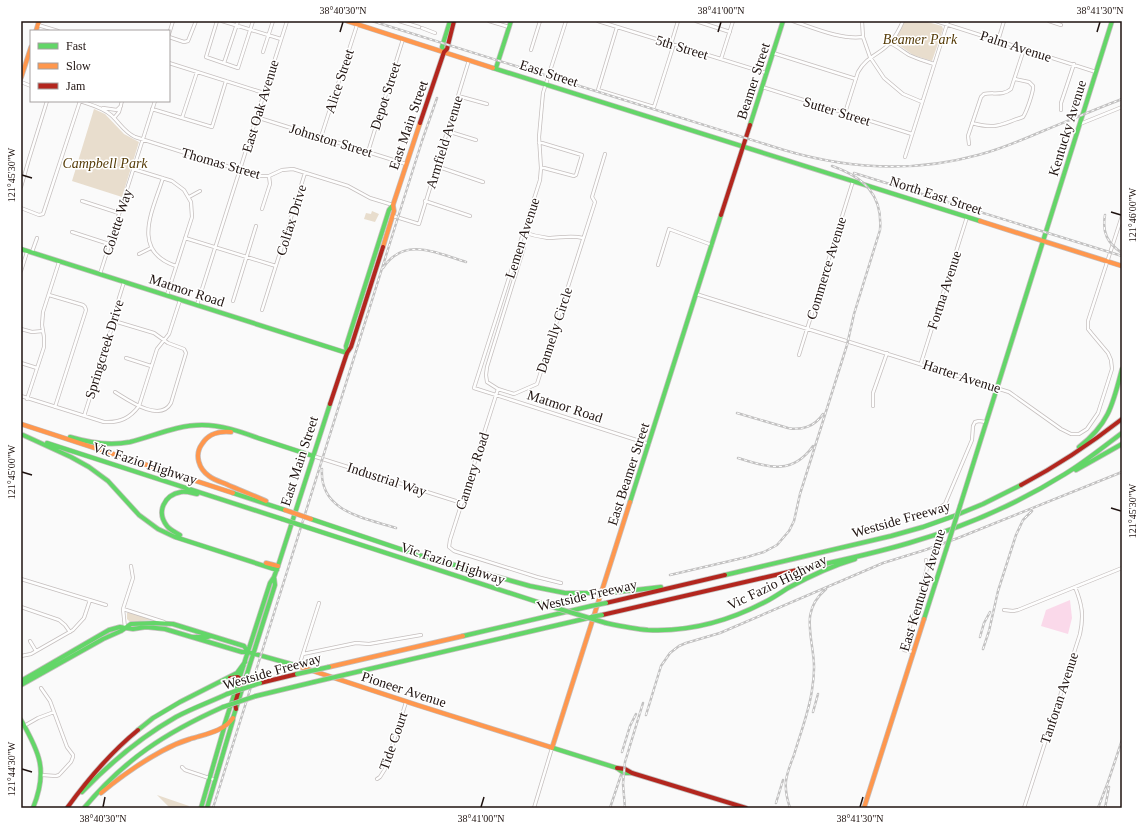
<svg xmlns="http://www.w3.org/2000/svg" width="1143" height="829" viewBox="0 0 1143 829" font-family="Georgia,serif">
<style>
.green{fill:#e8ddcd}
.water{fill:#fad9ea}
.lines{fill:none;stroke-linecap:round;stroke-linejoin:round}
.street-casing{stroke:#c5bfbe;stroke-width:4}
.fast-casing{stroke:#c5bfbe;stroke-width:5.5}
.slow-casing{stroke:#c5bfbe;stroke-width:5.5}
.jam-casing{stroke:#c5bfbe;stroke-width:5.5}
.street{stroke:#fefefe;stroke-width:2.5}
.fast{stroke:#63d668;stroke-width:4}
.slow{stroke:#ff974d;stroke-width:4}
.jam{stroke:#b3261e;stroke-width:4}
.rail-casing{stroke:#c2c1c1;stroke-width:2.5}
.rail{stroke:#fff;stroke-width:1;stroke-dasharray:3;stroke-linecap:butt}
.fast-bridge-casing{stroke:#c5bfbe;stroke-width:5.5;stroke-linecap:butt}
.slow-bridge-casing{stroke:#c5bfbe;stroke-width:5.5;stroke-linecap:butt}
.fast-bridge{stroke:#63d668;stroke-width:4}
.slow-bridge{stroke:#ff974d;stroke-width:4}
.ticks{fill:none;stroke:#1e120f;stroke-width:1.5}
.labels{text-anchor:middle;stroke-width:3;stroke-linejoin:round;paint-order:stroke}
.park-label{font-size:14px;font-style:italic;fill:#553b07;stroke:#fff}
.street-label{font-size:14px;fill:#1e120f;stroke:#fff}
.neatline{fill:none;stroke:#1e120f;stroke-width:1.5}
.ticks-label{font-size:10px;text-anchor:middle;fill:#1e120f}
</style>
<rect width="100%" height="100%" fill="#fafafa"/>
<path class="green" d="M904,21H924L942,26L943,29L932,61L913,55L899,45L894,43L893,40Z
M94,109L105,114L124,134L139,142L122,197L72,181Z
M372,211L379,214L375,222L364,219L366,213L371,214Z
M129,612L149,618L150,620L130,622L127,619V613Z
M157,795L189,806L188,808H170Z"/>
<path class="water" d="M1070,600L1072,618L1068,634L1041,626L1046,610Z"/>
<g class="lines">
<g class="street-casing">
<path id="street" d="M217,21L206,57L238,68L253,21
M222,21L281,39
M399,21L419,27
M489,21L509,27
M566,21L543,93L539,137L541,168L540,180L474,388L649,444
M598,21L766,73
M696,21L730,32
M793,21C814,28 841,40 863,37
M862,21L863,37L870,57L884,78L903,94L922,102
M936,21L1096,72
M1049,21L1061,25
M38,25L58,31
M617,27L598,90L654,107L673,47L672,41L678,21
M422,28L435,33
M169,34L173,21
M169,37L184,42L188,41L196,21
M998,41L1004,21
M890,43C897,46 902,51 909,55C917,59 926,61 934,64
M531,50L540,21
M263,52L273,21
M773,53L856,79
M721,59L733,21
M169,63L264,93
M224,63L238,21
M21,82L31,86
M762,87L912,134
M458,96L487,104
M80,101C91,105 102,107 111,115C120,123 124,132 135,137L258,176H269L282,170L293,169L348,186L370,198L393,205
M103,108L117,110L121,106
M152,109L212,127L226,81
M1061,110V103L1074,64
M845,113L858,72C867,56 879,55 890,43C895,37 900,28 903,21
M256,117L406,164
M114,118L119,112L122,101
M182,118L197,72
M972,123C997,130 1001,124 1023,117C1026,113 1034,91 1033,86L1029,82L1015,79
M1080,124L1122,107
M447,131L476,140
M321,137L357,25
M539,143H542L582,155L576,175L574,176L544,168H541
M969,144L968,136L981,97L984,94C993,92 1003,96 1011,89L1024,49
M368,152L403,39
M905,157L948,21
M436,166L483,182
M133,169L172,181L184,190L191,202L192,217L167,295
M163,178C153,210 130,251 176,266
M21,187L29,159L47,101
M189,197L200,191
M82,201L119,213
M425,201L470,216
M21,208L39,215L43,214L44,211L80,101
M262,209L270,184L269,176
M393,216L419,224L469,60
M72,232L109,244
M523,232C531,235 540,237 548,238C560,238 571,235 583,238
M185,238L276,266
M524,247L487,367L486,375L487,382L498,389L514,394L537,384L595,202L592,197L605,154
M32,252L37,238
M139,254L151,248
M658,265L669,229L712,245
M21,271L27,252
M100,274L155,101
M696,294L1009,392L1061,429L1071,434H1079L1087,429L1098,413L1112,369L1111,360L1108,353L1092,334L1088,329V321L1122,216
M49,295L83,305L85,307L86,310L55,407
M233,301L256,226
M197,305L287,21
M262,310L305,173
M114,321L154,333L168,343L184,349L186,353L171,403C160,423 128,400 115,392
M21,329L32,332L43,331
M799,355L853,181
M126,358L151,366
M21,363L37,368
M921,363L967,217
M498,389L450,540L449,547L454,551L537,577L561,583
M21,396L104,422C120,423 130,418 139,406L157,349L169,334L180,300
M27,399L44,347V337L42,325L43,312L59,262
M873,406V393L887,353
M84,416L114,321L119,298L124,282
M313,456L462,503
M942,506L945,504L972,440L973,426L975,422L979,421L986,422
M21,579L106,605
M21,607L59,620L65,625L70,632
M123,609L164,622
M1004,610L1013,611L1018,610L1122,568
M125,628L123,609L133,578L131,566
M30,641L36,651
M913,652L904,650L912,619L916,611L927,568L926,560
M303,654L356,643L369,644L421,635
M21,656L31,654L73,630L84,618L90,600
M299,666L319,603
M41,688L50,701L67,747L73,755V757L71,762L59,775L56,776L42,775
M24,726L38,718L54,712
M182,767L185,770L215,780
M377,779L380,777L385,769L406,702
M534,808L552,748
M1024,808L1080,634C1084,615 1082,604 1075,587"/>
</g>
<g class="fast-casing">
<path id="fast" d="M444,52L442,47L450,21
M493,68L980,221
M496,68L511,21
M750,125L783,21
M21,249L347,353
M347,353L346,346L389,210L393,205
M23,435L71,457L89,467L108,481L139,515L158,529L175,537L277,570
M70,437C90,443 110,446 130,442C154,436 177,425 202,425C221,425 239,431 258,438C276,444 295,450 313,456
M47,443L282,519
M1079,447C1109,424 1113,404 1122,369
M1076,470L1122,444
M233,493L285,510
M630,502L721,215
M960,506L1112,21
M311,519L415,554L530,586L565,593H595
M309,528L553,607
M180,535C175,532 170,530 167,526C156,512 164,495 181,492C186,491 192,493 197,494
M797,570C834,562 872,554 909,543C964,527 1017,504 1065,474C1085,462 1103,447 1122,433
M725,575L891,536L923,527L954,516L983,504L1021,485
M609,593L661,587
M924,619L946,550
M606,623C620,626 634,629 648,630C689,632 729,621 765,602C773,598 780,593 788,588C810,576 831,566 855,559
M463,636L591,606
M193,637H208
M348,674L588,618
M21,681L109,630L120,627L133,629L146,627L165,629L242,652H248L298,666
M21,685L103,639L121,631L131,624L155,623L173,624L244,646L248,652
M256,696L314,682
M233,718L275,585L274,577
M21,720C40,753 48,771 33,808
M224,726L270,583L274,577L278,566L330,404
M138,730L153,718L180,702L237,673L245,662
M550,747L617,768L624,773H632
M82,792C110,763 141,737 176,717C193,708 210,702 227,694
M84,808C125,759 165,733 223,707
M201,808L224,728
M207,808L233,720"/>
</g>
<g class="slow-casing">
<path id="slow" d="M347,21L493,68
M36,31L39,21
M21,78L31,47
M980,221L1122,266
M383,247L394,211L393,205L420,123
M21,424L233,493
M231,432C219,431 209,433 202,444C194,455 199,469 209,476C214,480 221,482 226,484C239,490 253,495 266,501
M266,563L278,566
M298,666L417,705L550,747
M329,667L463,636
M552,748L630,502
M101,793C120,777 140,763 162,751C171,746 180,742 190,739C205,734 223,732 233,718
M864,808L924,619"/>
</g>
<g class="jam-casing">
<path id="jam" d="M420,123L444,52L447,49L454,21
M721,215L750,125
M330,404L347,353L351,347L383,247
M1021,485C1057,466 1090,444 1122,419
M606,603L725,575
M602,615L797,570
M230,678L238,677L242,680L235,703L236,709
M260,683L297,674
M617,768L625,769L632,773L746,808
M67,808C88,779 110,753 138,730"/>
</g>
<use href="#street" class="street"/>
<use href="#fast" class="fast"/>
<use href="#slow" class="slow"/>
<use href="#jam" class="jam"/>
<g class="rail-casing">
<path id="rail" d="M372,21L784,150C848,169 913,173 978,155C1001,149 1022,140 1043,131C1070,120 1096,109 1122,99
M854,173L1122,256
M1105,215C1102,232 1107,243 1122,253
M383,268C404,236 437,253 466,262
M737,413L788,428C802,431 815,426 823,414
M738,458C768,467 792,476 813,446
M322,469C319,512 365,518 396,528
M670,575L747,557L764,552L777,545L789,531L794,521L800,494L847,345L854,314L880,230C883,194 863,177 832,166
M980,637L984,623L990,612
M983,649L989,631L998,591L1016,535L1023,520L1032,511
M813,712L818,694
M646,715L661,666L670,653L679,646L686,643L720,633L883,563L925,550L958,538L1122,472
M622,752L630,726L636,714
M776,803L783,780
M213,808L389,246L422,141L437,98
M610,808L621,775
M625,808L623,784L625,762L643,703
M790,808C787,799 785,790 786,781C787,772 791,763 794,755C800,734 809,712 812,690C814,678 815,666 813,654C810,628 803,609 826,589
M1098,808L1108,782L1122,740
M1105,808L1109,787"/>
</g>
<use href="#rail" class="rail"/>
<g class="fast-bridge-casing">
<path id="fast-bridge" d="M282,519L309,528
M946,550L960,506
M595,593H609
M591,606L606,603
M553,607L606,623
M591,617L602,615
M297,674L329,667
M314,682L348,674
M227,694L260,683
M223,707L256,696"/>
</g>
<g class="slow-bridge-casing">
<path id="slow-bridge" d="M285,510L311,519"/>
</g>
<use href="#fast-bridge" class="fast-bridge"/>
<use href="#slow-bridge" class="slow-bridge"/>
</g>
<path class="ticks" d="M340,32L343,22M718,32L721,22M1097,32L1100,22M22,175L32,178M1111,212L1121,215M22,472L32,475M1111,508L1121,511M22,769L32,772M103,807L105,797M481,807L484,797M860,807L863,797"/>
<g class="labels">
<g class="park-label">
<text x="920" y="44">Beamer Park</text>
<text x="105" y="168">Campbell Park</text>
</g>
<g class="street-label">
<text transform="translate(1016 46) rotate(18)" y="5">Palm Avenue</text>
<text transform="translate(682 47) rotate(17)" y="5">5th Street</text>
<text transform="translate(549 73) rotate(18)" y="5">East Street</text>
<text transform="translate(339 81) rotate(-72)" y="5">Alice Street</text>
<text transform="translate(753 81) rotate(-72)" y="5">Beamer Street</text>
<text transform="translate(385 96) rotate(-72)" y="5">Depot Street</text>
<text transform="translate(260 106) rotate(-73)" y="5">East Oak Avenue</text>
<text transform="translate(837 111) rotate(17)" y="5">Sutter Street</text>
<text transform="translate(408 125) rotate(-71)" y="5">East Main Street</text>
<text transform="translate(1067 128) rotate(-73)" y="5">Kentucky Avenue</text>
<text transform="translate(331 140) rotate(17)" y="5">Johnston Street</text>
<text transform="translate(444 142) rotate(-73)" y="5">Armfield Avenue</text>
<text transform="translate(221 163) rotate(16)" y="5">Thomas Street</text>
<text transform="translate(936 195) rotate(18)" y="5">North East Street</text>
<text transform="translate(291 220) rotate(-73)" y="5">Colfax Drive</text>
<text transform="translate(117 222) rotate(-72)" y="5">Colette Way</text>
<text transform="translate(522 238) rotate(-72)" y="5">Lemen Avenue</text>
<text transform="translate(826 268) rotate(-73)" y="5">Commerce Avenue</text>
<text transform="translate(187 290) rotate(18)" y="5">Matmor Road</text>
<text transform="translate(944 290) rotate(-72)" y="5">Fortna Avenue</text>
<text transform="translate(554 330) rotate(-72)" y="5">Dannelly Circle</text>
<text transform="translate(104 349) rotate(-73)" y="5">Springcreek Drive</text>
<text transform="translate(962 376) rotate(18)" y="5">Harter Avenue</text>
<text transform="translate(565 406) rotate(18)" y="5">Matmor Road</text>
<text transform="translate(299 461) rotate(-72)" y="5">East Main Street</text>
<text transform="translate(145 463) rotate(18)" y="5">Vic Fazio Highway</text>
<text transform="translate(472 471) rotate(-72)" y="5">Cannery Road</text>
<text transform="translate(628 474) rotate(-72)" y="5">East Beamer Street</text>
<text transform="translate(387 479) rotate(18)" y="5">Industrial Way</text>
<text transform="translate(901 519) rotate(-16)" y="5">Westside Freeway</text>
<text transform="translate(453 563) rotate(18)" y="5">Vic Fazio Highway</text>
<text transform="translate(777 582) rotate(-26)" y="5">Vic Fazio Highway</text>
<text transform="translate(922 590) rotate(-73)" y="5">East Kentucky Avenue</text>
<text transform="translate(587 595) rotate(-13)" y="5">Westside Freeway</text>
<text transform="translate(272 671) rotate(-16)" y="5">Westside Freeway</text>
<text transform="translate(404 689) rotate(18)" y="5">Pioneer Avenue</text>
<text transform="translate(1059 698) rotate(-72)" y="5">Tanforan Avenue</text>
<text transform="translate(393 741) rotate(-71)" y="5">Tide Court</text>
</g>
</g>
<rect width="1143" height="829" fill="none" stroke="#ffffff" stroke-width="44"/>
<rect x="30" y="30" width="140" height="72" fill="#ffffff" stroke="#a5a09f"/>
<rect x="38" y="43" width="20" height="6" fill="#63d668" stroke="#a5a09f"/>
<text x="66" y="50" font-size="12" fill="#1e120f">Fast</text>
<rect x="38" y="63" width="20" height="6" fill="#ff974d" stroke="#a5a09f"/>
<text x="66" y="70" font-size="12" fill="#1e120f">Slow</text>
<rect x="38" y="83" width="20" height="6" fill="#b3261e" stroke="#a5a09f"/>
<text x="66" y="90" font-size="12" fill="#1e120f">Jam</text>
<rect x="22" y="22" width="1099" height="785" class="neatline"/>
<g class="ticks-label">
<text x="343" y="14">38°40'30"N</text>
<text x="721" y="14">38°41'00"N</text>
<text x="1100" y="14">38°41'30"N</text>
<text transform="translate(11 175) rotate(-90)" y="4">121°45'30"W</text>
<text transform="translate(1132 215) rotate(-90)" y="4">121°46'00"W</text>
<text transform="translate(11 472) rotate(-90)" y="4">121°45'00"W</text>
<text transform="translate(1132 511) rotate(-90)" y="4">121°45'30"W</text>
<text transform="translate(11 769) rotate(-90)" y="4">121°44'30"W</text>
<text x="103" y="822">38°40'30"N</text>
<text x="481" y="822">38°41'00"N</text>
<text x="860" y="822">38°41'30"N</text>
</g>
</svg>
